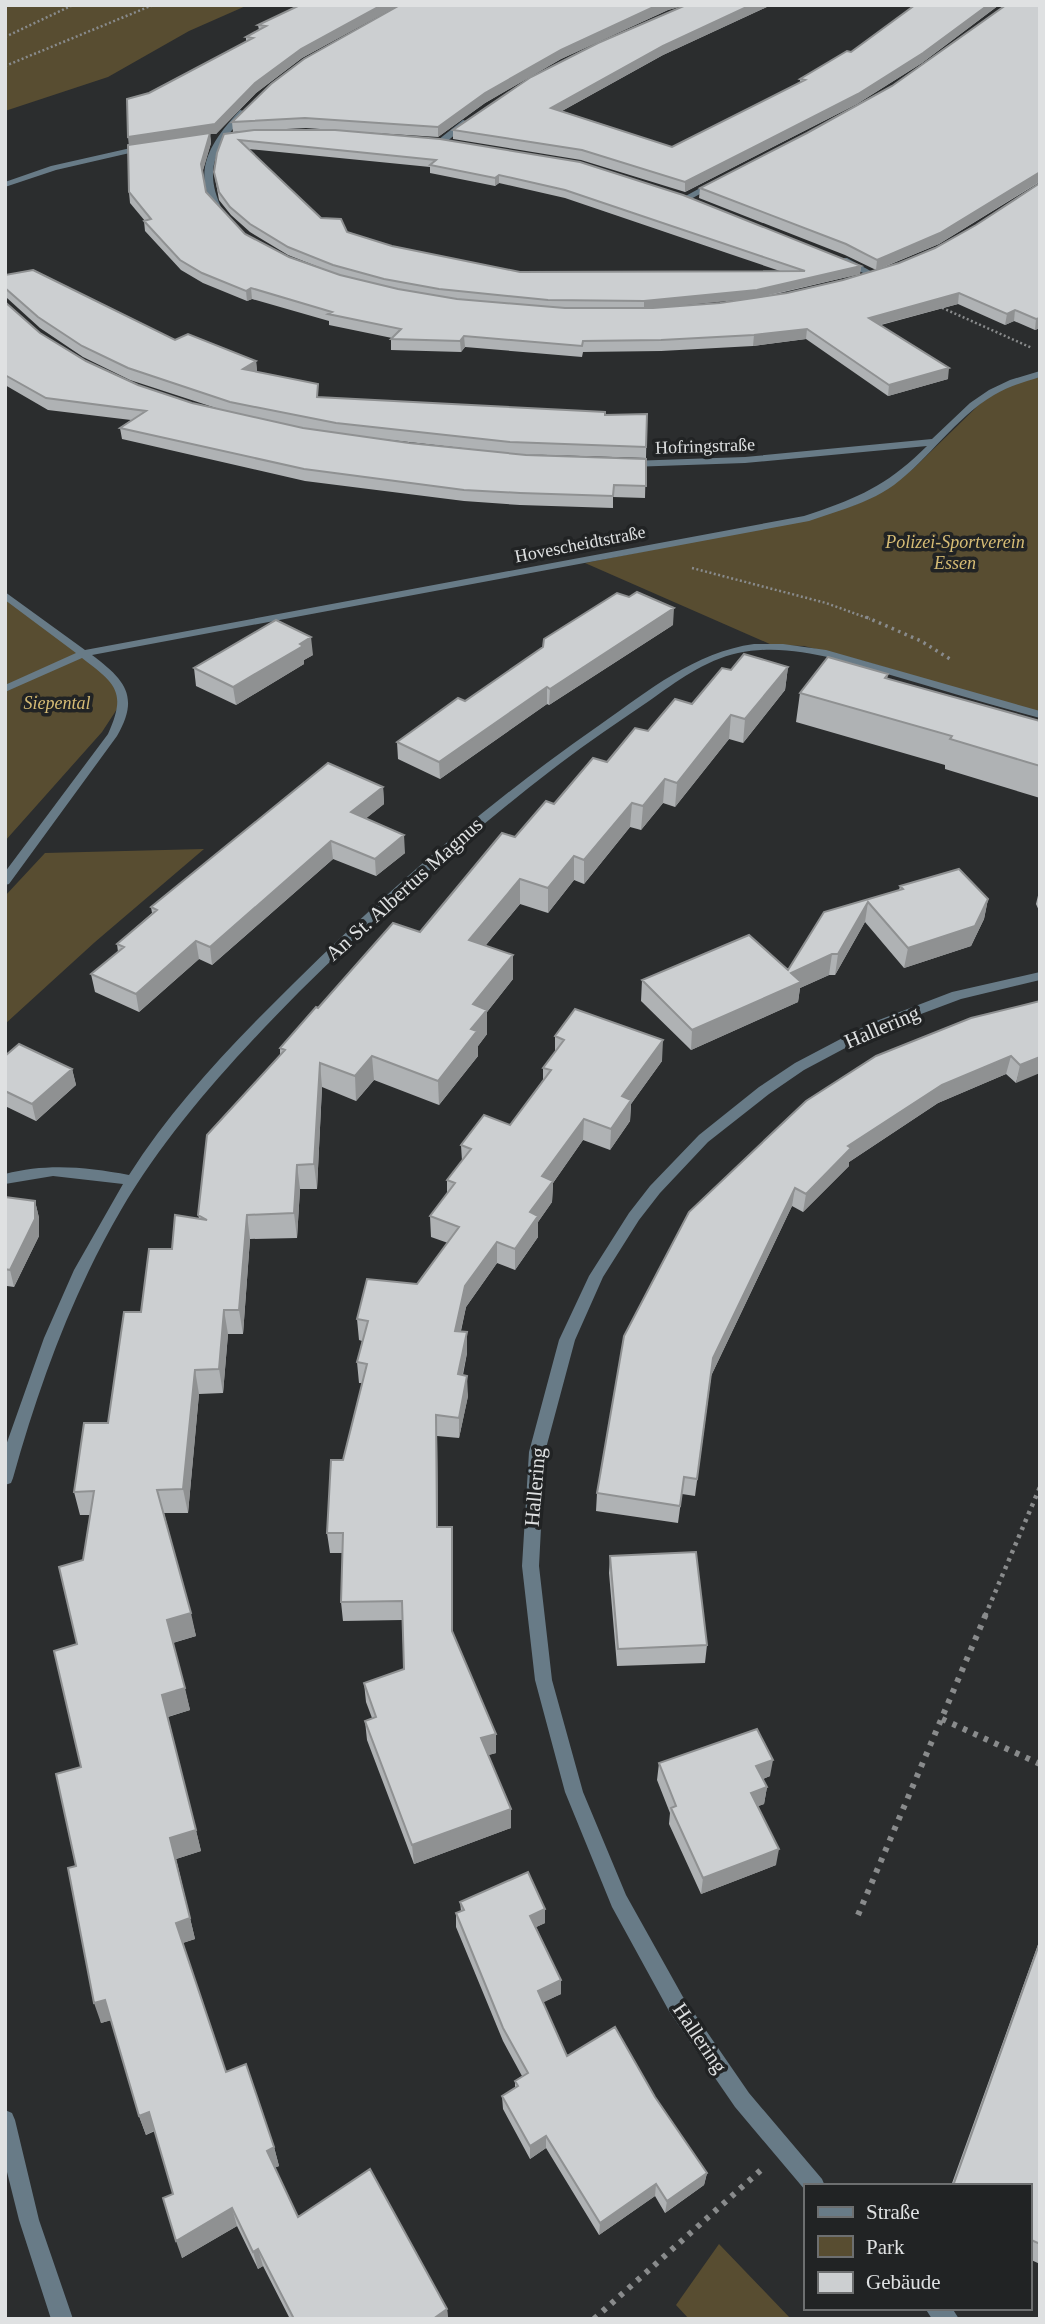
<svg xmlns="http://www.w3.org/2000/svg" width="1045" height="2324" viewBox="0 0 1045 2324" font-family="'Times New Roman',serif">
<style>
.green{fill:#584d31}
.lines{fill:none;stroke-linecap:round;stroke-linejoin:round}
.path-far3{stroke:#898b8c;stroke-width:2.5;stroke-dasharray:2 2.5;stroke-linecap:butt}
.path-far2{stroke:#898b8c;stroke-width:3.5;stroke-dasharray:2.5 4.5;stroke-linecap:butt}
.path-far1{stroke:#898b8c;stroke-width:4.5;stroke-dasharray:3.5 5;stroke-linecap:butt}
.path{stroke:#898b8c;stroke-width:6;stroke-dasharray:4.5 7;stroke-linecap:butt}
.minor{fill:#687b87;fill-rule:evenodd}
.wall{fill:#afb2b4;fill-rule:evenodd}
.shaded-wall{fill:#8f9192}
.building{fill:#cccfd1;stroke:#8f9192;stroke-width:2;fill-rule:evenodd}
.labels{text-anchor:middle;stroke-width:7;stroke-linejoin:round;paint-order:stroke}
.far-street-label{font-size:18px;fill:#dfe1e2;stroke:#212324}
.far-park-label{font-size:18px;font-style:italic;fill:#d6bc75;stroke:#212324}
.street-label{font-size:21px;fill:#dfe1e2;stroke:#212324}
</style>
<rect width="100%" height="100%" fill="#2b2d2e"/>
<path class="green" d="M5,5H248L189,31L108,77L5,111Z
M1040,377V714L867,662L804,646L772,645L585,563L807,519L855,505L892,485L913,469L989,395L1020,381Z
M5,597L85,656L116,685L119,706L102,732L5,841Z
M204,849L95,942L5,1024V896L45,853Z
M719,2244L791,2319H689L676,2305Z"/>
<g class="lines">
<path class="path-far3" d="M5,37L73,5
M5,66L153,5
M938,306L1032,348
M692,568L826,603L870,619"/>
<path class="path-far2" d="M866,617L921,641L950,659"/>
<path class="path-far1" d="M985,1616L1040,1487"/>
<path class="path" d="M942,1719L1040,1764
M858,1915L986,1614
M594,2319L761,2170"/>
<path class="minor" d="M240,110L247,112C218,146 201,167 223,211L219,213C212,208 208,198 206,189C198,158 220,132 240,110Z
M463,120L470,122L444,144H438V140Z
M144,145H147V149L56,170L5,187V182L51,166Z
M713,181L720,183L689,200L682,198Z
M841,258H847L878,275L871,277L841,262Z
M1040,371V377C1024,382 1009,386 994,395C955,418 930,458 894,485C869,503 838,511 809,521L92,655C125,680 140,696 117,736L9,884L5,885V872L108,734C127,692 116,684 82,658L5,692V685L76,653L5,600V592L85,650L804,516C856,499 887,486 927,446L745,463L630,467L625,464L630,461L745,457L932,439L970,403L989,390L1010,380Z
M754,644H783L826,650L1040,711V718C991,705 942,690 894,676C843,661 791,642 738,653C705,660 676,682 649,701C615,724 581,747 549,772C461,840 378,914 299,992C233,1059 168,1130 121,1210C72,1294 39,1385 13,1478L11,1483L5,1485V1448L44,1338L74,1270L123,1184L53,1176L5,1184V1174C47,1163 87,1167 129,1175C174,1104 234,1042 294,983C389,889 491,800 601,724C648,691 695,652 754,644Z
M1040,972V980L961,999L881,1029L804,1070L769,1094L708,1142L660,1193L639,1220L603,1277L575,1340L545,1452L539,1566L552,1680L583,1792L626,1895L683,1997L749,2093L822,2179L825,2186H805V2190L735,2107L669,2011L612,1907L565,1792L535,1680L522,1566L529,1452L559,1340L589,1276L629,1213L650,1186L699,1135L759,1087L795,1063L871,1023L952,992Z
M5,2110L12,2113L15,2120L39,2220L73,2319H51L19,2220L5,2164Z
M925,2308H952L959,2319H932Z"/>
</g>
<path class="wall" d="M300,5H399L302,58L256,93L216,134H210L211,143L202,173L206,192L245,234L289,257L340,275L355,279L334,273L288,255L250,232L231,215L219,200L214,172L246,131L233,132L232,122L400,5H771L663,55L562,111L672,147L800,83V79L851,52L915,5H999L922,63L857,104L685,192L581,160L453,139V130L686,5L668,10L561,59L485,103L438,137L343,131L861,266L860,274L763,297L787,293L843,280L876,270L845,255L699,198L700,188L807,133L1040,5V182L939,244L877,270L899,263L935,248L976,225L1040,183V328L1035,330L1014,321L1005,325L958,304L881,325L948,379L888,396L806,339L753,346L661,351L583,352L582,357L465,347L461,352L391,350V339L392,338L329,325V321L252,299L247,301L203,283L181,270L145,231L144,221H145L130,203L129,192V145L149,93L246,42V37L259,30L258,25ZM306,128L334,130H267ZM248,149L430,167V173L495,186L499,183L565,198L780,271L520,272L392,246L347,232L321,218ZM746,299L720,303L673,306Z
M5,275L175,340L256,361L257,372L319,397L605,415L647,414L646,458L516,454L646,459L645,498L613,497V508L520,505L464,501L305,481L122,439L120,428L131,420L48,410L5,385V302L40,333L86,361L138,385L192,403L219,409L130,380L83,357L40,328L7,298L5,299ZM382,439L480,450L409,443Z
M673,625L549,705L547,704L440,779L398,759L397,742L465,701Z
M313,655L304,660V664L236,705L196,686L194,668Z
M788,667L785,690L743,743L729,739L675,807L663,803L641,830L630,827L584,884L574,880L548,913L520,904L486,945L513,979L487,1012V1034L478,1046V1056L439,1105L374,1080L356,1101L322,1087L317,1189H300L297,1238L250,1239L243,1334H228L223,1393L199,1394L188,1513H164L196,1636L173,1643L190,1710L168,1717L201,1851L176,1859L195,1939L183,1943L226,2072L274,2147L279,2166L274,2168L298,2217L447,2309L448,2319H290L263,2266L258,2269L237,2226L182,2258L173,2194L155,2131L146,2135L139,2116L111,2020L101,2023L76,1866L81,1767L77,1644L83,1560L90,1515H80L74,1492L108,1423L141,1312L172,1249L199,1218L198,1215L280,1055V1048L318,1008L420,932L515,837L554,804L607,762L648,731L692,704L731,670Z
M888,674L887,679L1040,721V798L945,769V765L796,722L800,693Z
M383,787L384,804L366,818L405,853L376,876L333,859L212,965L199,959L139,1012L95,992L91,974L118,952L117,944L152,913L151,907Z
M900,886L988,899L984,919L971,946L904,968L865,922L835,975H829L800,988L798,1002L691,1050L641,1001L642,980L788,970L824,912L899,890Z
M1040,887V913L1036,904Z
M1040,1001L1016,1083L1006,1074L938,1103L849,1162V1166L803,1212L792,1206L711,1376L695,1496L682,1494L678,1523L596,1511L597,1493L689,1212Z
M555,1036L662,1061L631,1104L630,1121L610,1150L583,1140L553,1183L552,1202L538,1222V1237L515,1270L497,1263L466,1307L461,1331L467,1332V1353L463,1375L468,1396L459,1438L437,1436L438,1527H452L453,1633L496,1753L488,1755L511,1828L414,1864L367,1740L365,1721L372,1718L366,1702L364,1683L404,1669L402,1620L343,1621L341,1602L343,1553H330L327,1533L343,1460L362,1383H359L357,1362L362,1341L359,1340L357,1319L417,1284L448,1243L431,1237L430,1216L447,1194V1180L462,1161L461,1145L510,1125L543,1080V1068L555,1053Z
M5,1056L72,1069L76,1085L36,1121L5,1106Z
M5,1197L35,1201L39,1218V1236L14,1287L7,1286L5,1290Z
M610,1556L707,1645L705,1663L617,1666L609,1573Z
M659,1763L770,1776L763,1779L767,1787L764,1804L758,1806L776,1865L701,1894L669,1824L670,1813L657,1780Z
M460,1902L545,1909V1923L536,1927L561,1980V1994L543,2002L567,2056L655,2097L707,2173L704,2185L665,2213L655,2196L599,2235L546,2148L530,2159L503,2109L502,2096L515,2088V2081L522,2076L503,2041L456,1927V1913L461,1911Z
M1040,1939V2264L1029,2259V2186H951Z"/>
<path class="shaded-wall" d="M382,5H399L302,58L256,93L216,134H210L211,143L202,174L201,164L129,147L128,137L255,83L301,49Z
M658,5H686L668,10L561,59L485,103L438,137V127L485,93L561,50Z
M751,5H771L663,55L551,117V108L663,46Z
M988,5H999L922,63L857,104L685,192V182Z
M1040,172L1039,182L939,244L876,270L877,260Z
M499,175V183L495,186V178Z
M861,266L860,274L756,298L644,309V301Z
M251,288L252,299L247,301L246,291Z
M959,293L958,304L868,328L869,318Z
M1015,310L1014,321L1005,325L1007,314Z
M1040,318V328L1035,330L1036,319Z
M807,329L806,339L753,346L754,335Z
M464,336L465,347L461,352L460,341Z
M256,361L257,372L243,369Z
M949,368L948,379L888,396L889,385Z
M674,608L673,625L549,705L550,689Z
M311,637L313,655L304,660V664L236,705L233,687Z
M788,667L785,690L743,743L745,719Z
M547,687V704L440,779L439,762Z
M731,715L729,739L675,807L677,783Z
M665,779L663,803L641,830L643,806Z
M383,787L384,804L353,829L351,812Z
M632,803L630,827L584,884V860Z
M404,835L405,853L376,876L375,859Z
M331,841L333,859L212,965L210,947Z
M574,856V880L548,913V888Z
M520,879V904L470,964L469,940Z
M988,899L984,919L971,946L904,968L908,948Z
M868,902L865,922L835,975L838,954Z
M196,941L199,959L139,1012L136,994Z
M832,954L829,975L800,988L798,1002L691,1050L692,1030L791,973Z
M513,955V979L487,1012V1034L478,1046V1056L439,1105L438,1081L473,1004Z
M663,1040L662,1061L631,1104L630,1121L610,1150L611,1129L622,1096Z
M372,1056L374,1080L356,1101L355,1076Z
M1011,1056L1006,1074L938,1103L849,1162V1166L803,1212L806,1194L848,1146L942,1085Z
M1040,1057V1073L1016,1083L1020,1065Z
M320,1063L322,1087L317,1189L314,1164Z
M72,1069L76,1085L36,1121L32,1104Z
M584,1119L583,1140L553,1183L552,1202L538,1222V1237L515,1270V1249L530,1212L542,1176Z
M297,1165L300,1189L297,1238L294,1213Z
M795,1188L792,1206L711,1376L695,1496L713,1358Z
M35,1201L39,1218V1236L14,1287L10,1270Z
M247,1215L250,1239L243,1334L239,1310Z
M497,1242V1263L466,1307L456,1352L455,1331L465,1286Z
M224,1310L228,1334L223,1393L219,1369Z
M467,1332V1353L458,1395V1374Z
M195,1370L199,1394L188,1513L183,1489Z
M467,1376L468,1396L459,1438V1418Z
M436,1415L437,1436L438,1548L437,1527Z
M452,1527L453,1547V1651L452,1631Z
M191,1613L196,1636L172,1643L167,1620Z
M185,1688L190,1710L167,1717L162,1695Z
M496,1734V1753L482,1757L481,1738Z
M773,1760L770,1776L753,1783L756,1766Z
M767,1787L764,1804L748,1810L751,1793Z
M511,1809V1828L414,1864L412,1845Z
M196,1830L201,1851L176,1859L195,1939L182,1943L176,1923L170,1838Z
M779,1849L776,1865L701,1894L703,1878Z
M545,1909V1923L530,1930V1916Z
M561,1980V1994L538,2005V1991Z
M105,2000L112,2020L101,2023L94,2003Z
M149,2112L155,2130L146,2135L139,2116Z
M546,2136V2148L530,2159V2146Z
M274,2147L279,2166L271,2169L267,2151Z
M707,2173L704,2185L665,2213L667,2201Z
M656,2184L655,2196L599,2235L600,2223Z
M232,2208L237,2226L182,2258L176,2241Z
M258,2249L263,2266L258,2269L253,2252Z
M447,2309L448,2319H433Z"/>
<path class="building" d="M300,5H382L301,49L255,83L215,124L128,137L127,99L149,93L253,38L246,37L266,26L258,25Z
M400,5H658L561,50L485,93L438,127L305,118L232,122L271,84L304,59Z
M686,5H751L663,46L551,108L672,147L805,80L800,79L847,51L851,52L915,5H988L923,53L858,94L685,182L582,150L453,130L531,77L598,43Z
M1006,5H1040V172L940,233L877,260L846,244L700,188L807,133L892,86Z
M254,130H335L440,139L580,162L683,195L861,266L757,290L644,301L548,300L439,289L384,279L333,265L288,247L250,224L230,207L219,192L214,172L217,153L224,134ZM239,140L436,160L430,165L495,178L499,175L565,190L805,271L520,272L392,246L347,232L341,219L321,218Z
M210,133L201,164L206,192L245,234L289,257L340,275L398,289L457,299L565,308H653L720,303L787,293L843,280L899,263L935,248L976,225L1040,183V318L1036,319L1015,310L1007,314L959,293L869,318L949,368L889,385L807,329L754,335L661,340L583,341L582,346L464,336L460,341L391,339L401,329L328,314L332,312L251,288L246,291L202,273L180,260L144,221L151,219L129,192L128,145Z
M33,270L175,340L188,334L256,361L243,369L318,384L317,397L605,412V415L647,414L646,447L510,442L336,423L230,402L128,368L82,346L38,317L5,288V275Z
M5,302L40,333L86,361L138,385L192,403L303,428L409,443L526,455L646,459V486L614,485L613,496L520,493L464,490L304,469L120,428L146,411L46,398L5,375Z
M637,592L674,608L550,689L547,687L439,762L397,742L458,698L465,701L543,647L544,639L617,593L629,597Z
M276,620L311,637L300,644L303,646L233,687L194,668Z
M744,654L788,667L745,719L731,715L677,783L665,779L643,806L632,803L584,860L574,856L548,888L520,879L469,940L513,955L473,1004L487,1010L471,1029L477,1031L438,1081L372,1056L355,1076L320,1063L314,1164L297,1165L294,1213L247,1215L239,1310H224L219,1369L195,1370L183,1489L157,1490L191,1613L167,1620L185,1688L162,1695L196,1830L170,1838L190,1918L176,1923L226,2072L246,2064L274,2147L267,2151L298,2217L370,2169L447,2309L433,2319H294L258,2249L253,2252L232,2208L176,2241L163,2198L173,2194L149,2112L139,2116L105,2000L94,2003L68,1868L76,1866L56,1774L81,1767L54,1651L77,1644L59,1567L83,1560L94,1491L74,1492L84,1423H108L124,1312H141L149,1249H172L175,1215L207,1220L198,1215L207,1135L285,1050L280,1048L316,1007L318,1008L393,923L420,932L502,833L515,837L546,801L554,804L593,758L607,762L635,728L648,731L675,699L692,704L722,668L731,670Z
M828,657L888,674L885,678L1040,721V766L950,739L952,736L800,693Z
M328,763L383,787L351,812L404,835L375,859L331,841L210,947L196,941L136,994L91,974L124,947L117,944L157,910L151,907Z
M959,869L988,899L975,926L908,948L868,902L838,954H832L791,973L801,982L692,1030L642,980L749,935L788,970L824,912L903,889L900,886Z
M1040,1001V1057L1020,1065L1011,1056L942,1085L848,1146L851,1148L806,1194L795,1188L713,1358L697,1479L684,1477L680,1506L597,1493L624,1336L689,1212L806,1101L876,1056L971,1018Z
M575,1009L663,1040L622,1096L631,1100L611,1129L584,1119L542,1176L553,1181L530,1212L538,1216L515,1249L497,1242L465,1286L455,1331L467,1332L458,1374L467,1376L459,1418L436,1415L437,1527H452V1631L496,1734L481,1738L511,1809L412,1845L365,1721L376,1717L364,1683L404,1669L402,1601L341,1602L343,1533H327L331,1460H343L367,1364L357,1362L368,1321L357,1319L367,1279L417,1284L459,1227L430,1216L455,1183L447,1180L471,1149L461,1145L484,1115L510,1125L551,1070L543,1068L564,1040L555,1036Z
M19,1044L72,1069L32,1104L5,1091V1056Z
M5,1197L35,1201V1219L10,1270L5,1269Z
M696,1552L707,1645L618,1649L610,1556Z
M757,1729L773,1760L756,1766L767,1787L751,1793L779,1849L703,1878L671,1808L676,1806L659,1763Z
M528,1872L545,1909L530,1916L561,1980L538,1991L567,2056L615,2027L655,2097L707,2173L667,2201L656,2184L600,2223L546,2136L530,2146L502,2096L518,2086L515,2081L528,2073L503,2028L456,1913L464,1910L460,1902Z
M1040,1942V2244L1029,2239V2186H953Z"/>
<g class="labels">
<g class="far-street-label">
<text transform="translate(705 446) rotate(-2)" y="6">Hofringstraße</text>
<text transform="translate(580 544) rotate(-11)" y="6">Hovescheidtstraße</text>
</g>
<g class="far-park-label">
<text x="955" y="548">Polizei-Sportverein<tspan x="955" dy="21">Essen</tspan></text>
<text x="57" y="709">Siepental</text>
</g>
<g class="street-label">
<text transform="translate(404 889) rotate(-42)" y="7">An St. Albertus Magnus</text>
<text transform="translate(882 1027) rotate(-23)" y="7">Hallering</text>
<text transform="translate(535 1487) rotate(-85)" y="7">Hallering</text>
<text transform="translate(700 2038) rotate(56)" y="7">Hallering</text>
</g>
</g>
<rect width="1045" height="2324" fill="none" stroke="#dfe1e2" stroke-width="14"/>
<rect x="804" y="2184" width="228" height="126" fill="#212324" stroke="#6d6f70" stroke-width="2"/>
<rect x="818" y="2207" width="35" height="10" fill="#687b87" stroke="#6d6f70" stroke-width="2"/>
<text x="866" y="2219" font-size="21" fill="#dfe1e2">Straße</text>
<rect x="818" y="2236" width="35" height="21" fill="#584d31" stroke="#6d6f70" stroke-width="2"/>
<text x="866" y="2254" font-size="21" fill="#dfe1e2">Park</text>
<rect x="818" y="2272" width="35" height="21" fill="#cccfd1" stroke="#6d6f70" stroke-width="2"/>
<text x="866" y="2289" font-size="21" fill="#dfe1e2">Gebäude</text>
</svg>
